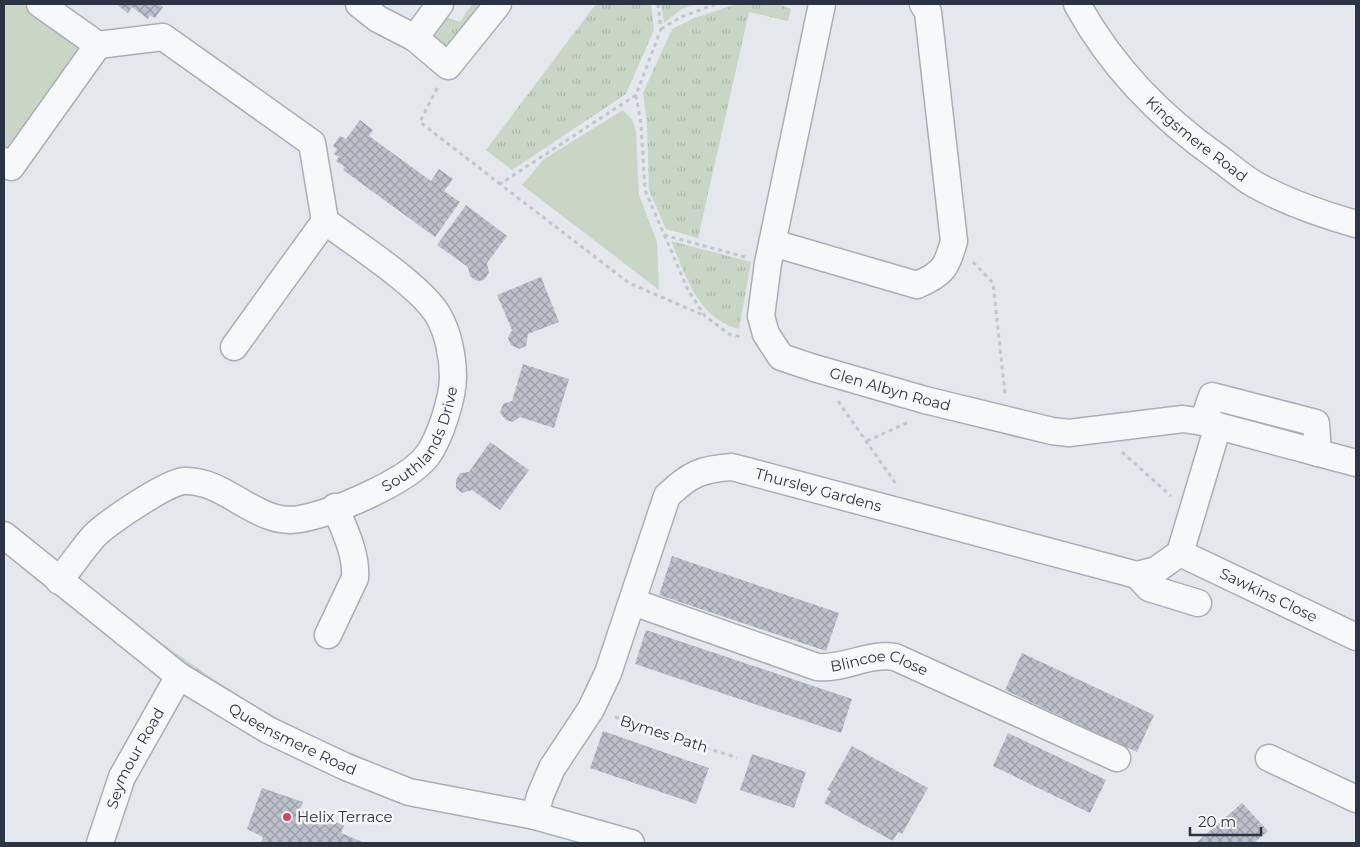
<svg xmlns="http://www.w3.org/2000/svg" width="1360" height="847" viewBox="0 0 1360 847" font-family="Montserrat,sans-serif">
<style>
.grass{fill:url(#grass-tufts)}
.park{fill:#c9d6c5}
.building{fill:url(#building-cross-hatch)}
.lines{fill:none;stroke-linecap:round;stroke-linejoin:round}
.minor-casing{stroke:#a9aeb7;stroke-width:29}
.path{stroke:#c2c5cb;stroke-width:3;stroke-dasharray:4 4;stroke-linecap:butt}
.minor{stroke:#f7f8fa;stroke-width:26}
.poi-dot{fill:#d1495b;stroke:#f4f6f9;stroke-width:2}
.labels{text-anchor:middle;stroke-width:5;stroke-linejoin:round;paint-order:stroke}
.street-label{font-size:15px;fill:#2b3445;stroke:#f4f6f9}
.poi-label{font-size:15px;fill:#2b3445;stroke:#f4f6f9;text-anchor:start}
</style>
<defs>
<pattern id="grass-tufts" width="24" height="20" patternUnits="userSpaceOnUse" patternTransform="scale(1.25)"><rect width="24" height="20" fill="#c9d6c5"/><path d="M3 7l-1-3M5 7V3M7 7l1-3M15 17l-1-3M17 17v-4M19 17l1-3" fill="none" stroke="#adb8ab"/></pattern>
<pattern id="building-cross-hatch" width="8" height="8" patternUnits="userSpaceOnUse" patternTransform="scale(1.25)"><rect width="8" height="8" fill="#bbc0ca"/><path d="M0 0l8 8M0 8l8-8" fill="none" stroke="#989da6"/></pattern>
</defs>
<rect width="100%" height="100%" fill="#e4e7ec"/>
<path class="grass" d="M472,4H487L448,49L431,40L441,15L460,22Z
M596,4H651L654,30L626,94L512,170L486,150Z
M661,4H696L682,9L664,23Z
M737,4H778L791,9L788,21L749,12L698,238L666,229L649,190L647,123L643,93L672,29L694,18Z
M671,241L751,262L739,329C698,319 686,276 671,241Z
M90,589C150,634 209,680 275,717C304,733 336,746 368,760L366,763L293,730L191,669Z"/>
<path class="park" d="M4,4H22L77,46L79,57L12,148L4,150Z
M623,110L632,120L636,131L639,195L657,242L659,290L522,185L544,159Z"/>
<path class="building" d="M116,4H159L163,7L155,18L150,15L148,19L132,7L128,13Z
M360,120L373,130L369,136L431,181L439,169L453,179L444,191L460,202L435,237L343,170L345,167L336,161L339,157L334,154L337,149L333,146L340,136L346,139Z
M466,205L507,236L487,263L489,273L484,280L477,281L470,276L468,267L437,245Z
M541,277L559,322L528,334L526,346L519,349L511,345L508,338L512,330L497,295Z
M523,364L569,379L554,428L520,417L513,422L506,420L500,413L503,404L512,401Z
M490,442L529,470L500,510L472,490L462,493L456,488V480L460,473L469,472Z
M672,556L839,613L826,651L659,595Z
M646,630L852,699L841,733L635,664Z
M1022,653L1154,715L1137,752L1005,690Z
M603,731L709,768L696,804L590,768Z
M1008,733L1106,780L1090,813L993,766Z
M852,746L928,788L902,834L898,832L893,841L824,803L831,791L827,790Z
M752,754L806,772L794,808L740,790Z
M262,788L303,802L300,810L344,825L341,833L365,843H261L263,837L247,829Z
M1242,803L1268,831L1254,843H1196Z"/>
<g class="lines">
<g class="minor-casing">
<g id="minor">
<path d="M40,4L98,45"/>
<path d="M359,4L378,19L415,38"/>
<path d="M440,4L415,38L448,66L498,4"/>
<path id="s1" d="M822,4L768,263L761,316L766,334L781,357L814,368L925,400L1052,431L1069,433L1183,419L1203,422L1356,463"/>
<path id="s2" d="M1077,4C1112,68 1160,117 1220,159C1231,167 1242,177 1254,184C1286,202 1321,214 1356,224"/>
<path d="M98,45L163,37L312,143L325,221"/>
<path d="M4,161L11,167L98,45"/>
<path d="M773,243L917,285C943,274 947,267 954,241L928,12L923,4"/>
<path d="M1203,422L1212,396L1316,423L1318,453"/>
<path id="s3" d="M4,535L179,676L268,730L346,767L409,792L535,816L631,843"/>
<path id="s4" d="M1180,553L1356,637"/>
<path d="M1137,575L1149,588L1198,603"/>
<path id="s5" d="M59,581C71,566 82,550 94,536C107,523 167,482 184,481C226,479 257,527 300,519C333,513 407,482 427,456C440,439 453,397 453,377C453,357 448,332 438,315C419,284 355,244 325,221L234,347"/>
<path id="s6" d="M633,602L817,667C847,669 866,653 895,657L1117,758"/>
<path d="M328,635L355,578C357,554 344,529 335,507"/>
<path d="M1269,758L1356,799"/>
<path id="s7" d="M535,816L540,796L552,768L591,709L608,673L667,496C690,474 701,469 732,467L1137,575L1156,570L1180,553L1218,426"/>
<path id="s8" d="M100,843L122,777L179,676"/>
</g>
</g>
<path class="path" d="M658,4L661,29L636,95L641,124L645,190L688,290L705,316L729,334L741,337
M661,29L681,17L716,4
M437,88L420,122L500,184
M636,95L500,184L629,283L705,316
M664,235L745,257
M973,262L993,283L1005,394
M838,401L896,484
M867,441L909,422
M1122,452L1171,496
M615,717L737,758"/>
<use href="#minor" class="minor"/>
</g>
<circle class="poi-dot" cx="287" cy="817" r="5"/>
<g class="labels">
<g class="street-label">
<text dy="5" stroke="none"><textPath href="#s2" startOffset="182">Kingsmere Road</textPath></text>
<text dy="5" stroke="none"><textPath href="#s1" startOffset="478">Glen Albyn Road</textPath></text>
<text dy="5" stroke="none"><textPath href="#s5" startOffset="441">Southlands Drive</textPath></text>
<text dy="5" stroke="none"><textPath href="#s7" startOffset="511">Thursley Gardens</textPath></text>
<text dy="5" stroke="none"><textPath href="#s4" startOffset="98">Sawkins Close</textPath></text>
<text dy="5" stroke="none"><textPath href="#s6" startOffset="259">Blincoe Close</textPath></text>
<text transform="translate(664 734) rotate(18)" y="5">Bymes Path</text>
<text dy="5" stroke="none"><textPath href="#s3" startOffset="355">Queensmere Road</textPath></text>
<text dy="5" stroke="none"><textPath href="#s8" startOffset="92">Seymour Road</textPath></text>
</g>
<g class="poi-label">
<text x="297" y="822">Helix Terrace</text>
</g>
</g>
<rect width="1360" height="847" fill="none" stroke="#2b3445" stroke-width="10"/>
<path d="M1190 827v8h71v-8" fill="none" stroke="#2b3445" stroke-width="2.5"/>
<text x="1198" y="827" font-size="15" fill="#2b3445" stroke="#f4f6f9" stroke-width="4" paint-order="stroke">20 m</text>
</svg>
